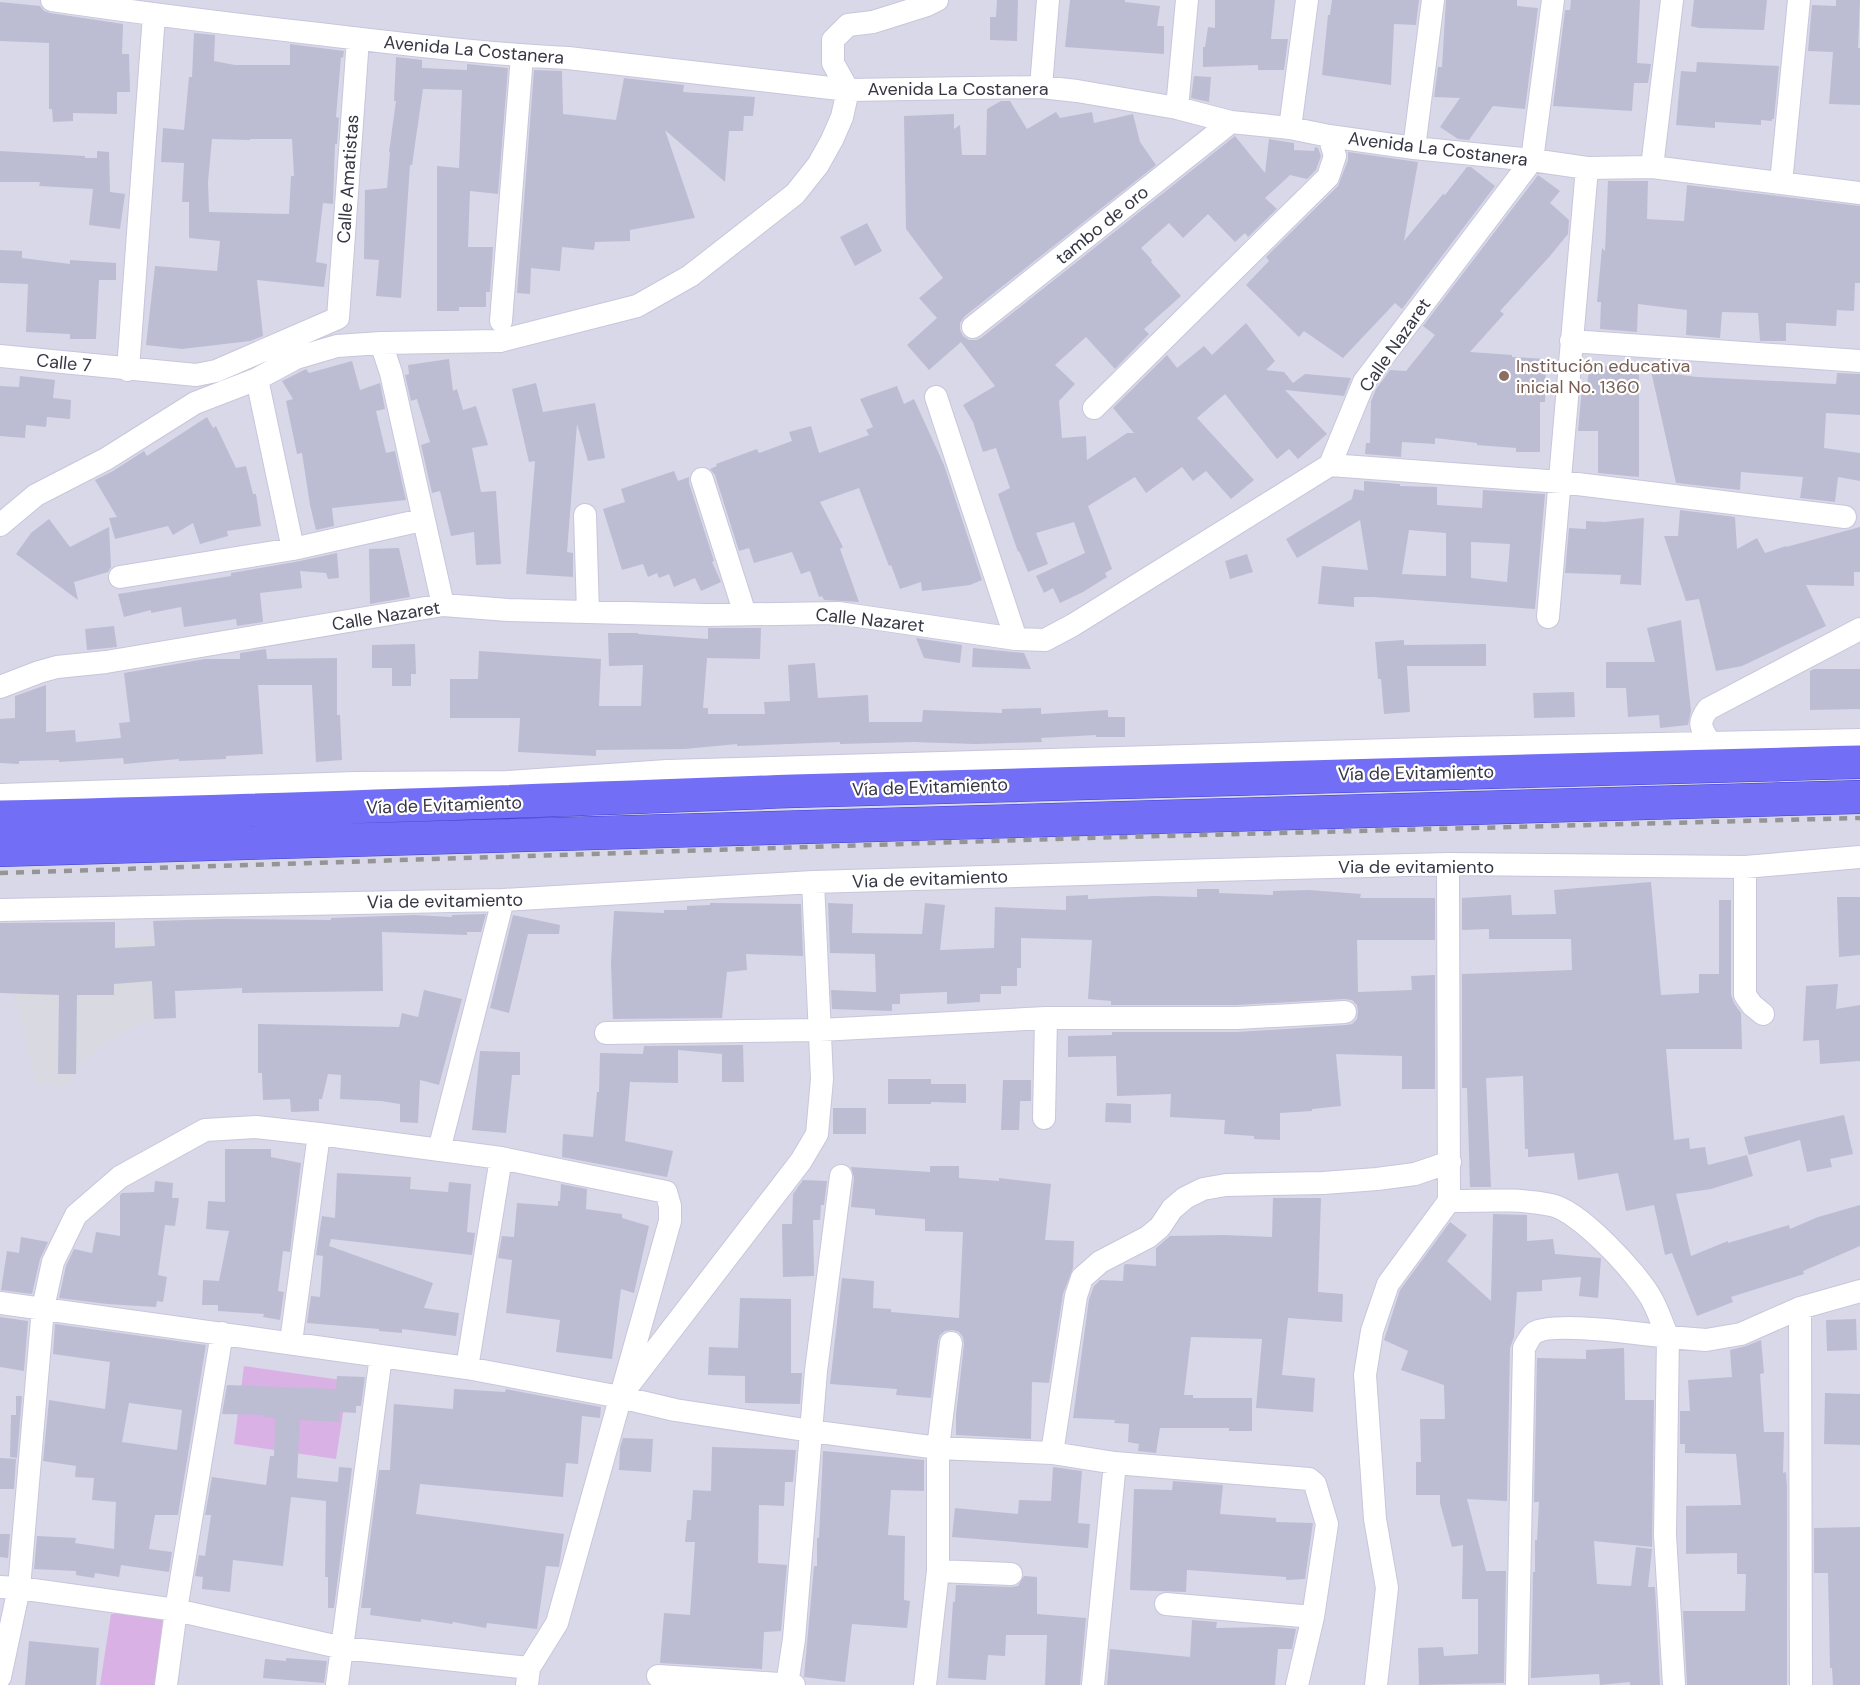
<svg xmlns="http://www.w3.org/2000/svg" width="1860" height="1685" viewBox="0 0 1860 1685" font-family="'DM Sans',sans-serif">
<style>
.residential{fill:#d9d8e9}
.industrial{fill:#d8d9e1}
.green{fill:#dab1e4}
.building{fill:#bcbdd3;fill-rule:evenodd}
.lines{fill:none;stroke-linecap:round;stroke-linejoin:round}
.street-casing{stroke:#c7c6db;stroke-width:24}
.highway-casing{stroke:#3f3fd3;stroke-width:34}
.street{stroke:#fff;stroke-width:22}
.highway{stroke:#726ef5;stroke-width:33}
.rail{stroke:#959595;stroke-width:4.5;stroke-dasharray:8 8;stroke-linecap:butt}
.education-dot{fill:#8d6e63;stroke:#fff;stroke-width:2}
.labels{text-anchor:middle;stroke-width:4.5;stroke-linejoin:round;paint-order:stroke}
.street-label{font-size:18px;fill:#363644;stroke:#fff}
.education-label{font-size:18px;fill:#785e54;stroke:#fff;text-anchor:start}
</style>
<rect width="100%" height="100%" fill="#e7e6f2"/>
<path class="residential" d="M0,0H1860V1685H0Z"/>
<path class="industrial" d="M31,936L153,940L156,1020L133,1027L102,1045L81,1063L66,1087L36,1084L14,992Z"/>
<path class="green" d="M244,1366L348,1381L336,1459L234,1444Z
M176,1610L166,1685H100L111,1614Z"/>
<path class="building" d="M997,0H1018L1017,41L990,40V17H996Z
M1070,0H1125V2L1160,6L1157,26H1164V54L1065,47Z
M1215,0H1275L1271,39H1288L1284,70H1258V65L1203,67V47H1205L1208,27L1215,28Z
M1332,0H1419L1416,25L1394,24L1391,85L1322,75L1328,15H1330Z
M1446,0H1517V6L1538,8L1525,109L1493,106L1469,140L1458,139L1440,127L1460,98L1434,97L1438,67H1442Z
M1571,0H1640L1637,63L1651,64L1648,83H1634L1632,111L1553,106L1565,10H1570Z
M1694,0H1767L1764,30L1699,28L1691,26Z
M1836,0H1860L1858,48H1860V105L1829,104L1833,52L1808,51L1812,5L1836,6Z
M0,2L40,6L44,11L50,13L123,24L122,54H129L130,92H117V114L73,113V121L53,122L52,109H49V43L0,41Z
M194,33L215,35L214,61L235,65H290V44L344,51L343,58L341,57L336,117L339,118L337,144H335L333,204L323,203L316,262L327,264L324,287L257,280L263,336L250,341L182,349L146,345L155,266L217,271L220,241L189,238V202H182L184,163L161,162L163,128L184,130L189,77H192ZM212,139L250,140V139H292L294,176H291L289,214L209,212L208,182Z
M396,57L422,60V68L467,70V64L508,68L498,194L470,191L468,247H493L490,292H486V307H459V311H437V166L459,168L462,90L423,89L412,165H410L401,298L376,296L379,260L364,259L365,190L387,188L390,152H389L396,101H394Z
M1697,62L1779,66L1774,119H1772V121L1761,120V125L1715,122V128L1676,125L1681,71L1696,72Z
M534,70L562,71L563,114L616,120L624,78L684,85L683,92L755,97L753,116H744L743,131H729L725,182L665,130L695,218L630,230V241L595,242L594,250L562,247L560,271L531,268L530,294L517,293Z
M1194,76L1211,77L1209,102L1191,98Z
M1001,101H1010L1027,129L1056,112L1060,118L1092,112L1094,123L1133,114L1140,142L1156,165L965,316L960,323V330L963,336L969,340H976L981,338L1235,136L1265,173L1269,139L1294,143V150L1314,151L1315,147L1318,148L1321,156L1316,170L1307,179L1290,175L1265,198L1277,209L1248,237L1245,233L1235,242L1208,214L1183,238L1169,223L1141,248L1152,260L1151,262L1181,296L1144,329L1149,334L1115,369L1086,337L1055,365L1075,384L1059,401L1062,438L1086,436L1087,460L1127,433H1134L1113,408L1167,355L1177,368L1204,346L1212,355L1246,323L1275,361L1266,370L1284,372L1293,383L1305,374L1351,378L1344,396L1285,390L1327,434L1298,459L1289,449L1277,459L1225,394L1197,418L1254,480L1231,499L1206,471L1193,481L1182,467L1146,493L1135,477L1088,506L1112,569L1105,573L1107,577L1083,592L1060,603L1053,588L1044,593L1036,576L1085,553L1074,522L1036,533L1048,564L1028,572L1019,551L1018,552L998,494L1010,488L996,448L983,452L973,422L963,405L995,386L961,342L929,370L907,345L937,318L919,298L943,278L906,229L904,116L954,114V129L960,125L962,155H986L987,109Z
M0,151L85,156V158H97V151L109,152L110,192L125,194L120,229L89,225L93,189L39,186L40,182H0Z
M1348,152L1418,162L1404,241L1443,194L1445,195L1467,167H1471L1495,186L1402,309L1395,303L1343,358L1304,331L1299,337L1246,285L1269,261L1266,257L1338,186L1348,160Z
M1538,175L1560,191L1550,203L1569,220L1568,234L1550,256L1500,311L1504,314L1470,352L1512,355V357L1546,359L1545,402H1540V452H1516V448L1477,445V443L1435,438V444L1402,442L1401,457L1365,454L1366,443H1370L1371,401L1376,389L1390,370L1406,371L1435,335L1423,326Z
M1608,181H1648L1647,219L1684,221L1687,185L1860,206V283H1855L1854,311L1837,310L1836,326L1786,323V341H1760L1758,313L1722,312L1720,338L1686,335L1687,310L1638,304L1637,332L1600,329L1601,302H1597L1602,248L1605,251Z
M867,223L882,251L855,266L840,237Z
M0,250L22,251V258L70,264V260L116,263V280H99L96,339H70V334L26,332L28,284L0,283Z
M449,359L453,391L457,389L463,410L476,406L488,445L472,448L481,492L496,491L501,564L476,565L474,532L451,536L440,491L432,493L421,445L430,442L417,399L411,401L405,375L409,374L408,365Z
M352,361L360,390L380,383L385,409L376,411L386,453L395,451L406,500L332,508L334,526L316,530L310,505L302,453L297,454L286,401L293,399L282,381L306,369L309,373Z
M1598,365L1639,370V477L1598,473V431H1578L1582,387L1587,386L1589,370L1598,371Z
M1651,371L1697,377L1836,384L1837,373L1860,374V415L1826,413L1824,448L1860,453V481L1838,477L1835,502L1800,498L1803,477L1741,472L1740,490L1676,483Z
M20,376L55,380L53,398L71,400L70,419L47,417L46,427L26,425L25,438L0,436V386L19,387Z
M536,383L543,412L595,403L605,458L588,461L577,424L567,552L573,553V577L526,574L535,461L529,462L512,389Z
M897,386L904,404L914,399L944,465L982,580L970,585L922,591L921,582L900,589L891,565L889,566L859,488L820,502L843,547L840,549L859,602L824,600L822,596L819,597L810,571L801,574L792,552L754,563L749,548L739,551L715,475L710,469L717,466L716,464L757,449L759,453L792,441L789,432L811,426L819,453L869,435L866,430L873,427L860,399Z
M207,417L213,428L216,426L236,468L246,466L253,494H256L261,526L227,531L228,536L200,544L193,523L173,535L168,526L115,539L109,518L117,517L95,480L113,471L144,451L147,456Z
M674,471L678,481L689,477V483L714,561L712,562L721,582L701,591L695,578L674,587L669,574L659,578L657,573L648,577L643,564L622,570L603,509L625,502L621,489Z
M1364,481L1400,484V486L1437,487V505L1482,508L1483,490L1545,494L1535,609L1373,597H1354V607L1318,604L1322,566L1368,570L1360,520L1297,558L1286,539L1352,499L1354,489L1364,491ZM1409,530L1446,533V576L1402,574ZM1471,542L1510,544L1507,582L1471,578Z
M1680,510L1735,517L1737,549L1757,538L1765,553L1786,546V547L1860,527V572H1854V586L1806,585L1826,626L1742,666L1716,671L1699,599L1686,601L1664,536H1678Z
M1644,518L1641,585L1620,584L1621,575L1565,573L1569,528L1586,529V521L1604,522Z
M49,519L70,547L109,527L111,567L108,572L74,582L78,600L16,554L31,533Z
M399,548L410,597L370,604L369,549Z
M337,553L339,578L328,579L326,573L300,571L302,588L260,593L263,622L237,626L236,619L184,627L181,607L151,613V610L124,617L118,594L231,576V573L295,562Z
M1247,554L1253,572L1230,579L1225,561Z
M1681,620L1691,711L1688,725L1660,728L1659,715L1628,717L1626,688H1606V662H1655L1647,628Z
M114,626L117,647L87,650L85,629Z
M708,628H761L760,659L707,658L703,708H708V714H765L764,702L790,701L788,665L815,663L818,698L868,695L869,722H922L923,710L1002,713V709L1041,708V714L1108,710V717H1125V737H1096V735L1041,738L1042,742L975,744L913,742L840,744V742L737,746V744L685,749L596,750V756L518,752L520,718H450V679H478L479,651L601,659L599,706H641L643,665L609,666L608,633H638V634L708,639Z
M916,638L962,645L960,663L924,658Z
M1404,640V645L1486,644V666H1407L1410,712L1384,714L1381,679H1378L1375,642Z
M415,644L416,674H411V686H392V668H372V645Z
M973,648L1024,653L1031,669L972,667Z
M266,649L267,659L337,658V715H340L342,760L316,762L312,685H258L263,754L226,756V759L179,761V759L124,764L123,758L59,762V760L19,761V764L0,763V719L15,718V696L46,685V732L75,730L76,742L121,738L119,723L130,722L124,673L205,659H240V653Z
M1814,669H1860V709L1810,710V671Z
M1574,692L1575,717L1534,718L1533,693Z
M1651,882L1661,995L1699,993V974H1719V900H1731V995L1734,1003L1741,1013L1742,1049H1666L1674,1140L1689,1138L1690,1149L1705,1147L1708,1165L1747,1155L1753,1176L1711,1189L1676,1194L1691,1256L1728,1241V1243L1789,1225L1790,1229L1818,1217L1860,1205V1246L1803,1271L1804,1274L1731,1297L1733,1302L1697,1316L1672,1253L1665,1255L1654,1205L1626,1211L1618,1173L1578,1180L1574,1153L1528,1157V1149H1525L1523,1076L1486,1078L1491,1187H1470L1467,1088H1462V974L1572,970L1571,939H1489V929L1462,930V898L1511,895L1512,915L1556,914L1554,890Z
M1197,889H1219V893L1273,895V891L1309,890L1361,894L1360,898H1435V940H1357L1358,992L1412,990L1411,976L1435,975V1089H1402V1056L1336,1054L1341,1106L1312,1109V1111L1280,1113V1140L1254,1139V1136L1224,1134L1225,1120L1170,1117L1171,1094L1117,1096L1116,1056L1068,1057V1036L1112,1035V1032H1237L1346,1025L1352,1024L1357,1019L1358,1011L1357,1005L1352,1000L1344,999L1237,1005H1111V1001L1088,999L1092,940L1021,938V968H1017V986H1001V994H980V1002L947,1004V992L900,994V1004H892V1011L832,1009L831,990L876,992L875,954L830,953L828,903L853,904L852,933L922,934L925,903L945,905L940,950L994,948L995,907L1066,910V896L1088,895V899L1155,896L1197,897Z
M1837,897H1860V955L1839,957Z
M710,903L801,904L803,956L746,954L747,970L727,972L722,1018L613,1019L611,963L614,911L664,913V910H687V906L710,905Z
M486,914L481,932H467V935L382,932L383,991L242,993V988L175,991L176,1018L154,1019L152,981L114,984V995H77L76,1074H58L59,995L0,993V923L115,922V948L155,946L153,921L220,919L331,920V918L414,915L452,917V915Z
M513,915L560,925L559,934H528L509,1013L490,1008Z
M1838,984L1836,1009L1860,1005V1061L1820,1064L1819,1040L1803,1041L1806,986Z
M424,990L462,999L439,1085L420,1080L418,1123L400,1122V1104L381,1101L340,1099L341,1075L328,1074L322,1099H319V1111L291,1112L290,1099L263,1100L262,1073H258V1024L399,1027L402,1013L418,1017Z
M743,1045L744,1082H722V1054L678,1050V1083L630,1082L625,1141L673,1151L667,1177L562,1157L563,1134L593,1137L597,1092H599L600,1053L643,1054L644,1046Z
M480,1051L520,1052V1075H512L506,1133L472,1130Z
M888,1079H931V1084H966V1103L931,1102V1104H888Z
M1003,1080H1031V1101H1020L1019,1130H1001Z
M1106,1103L1131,1104V1123L1105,1122Z
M833,1108H866V1134H833Z
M1844,1115L1853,1154L1830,1159L1832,1167L1807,1172L1800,1140L1749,1155L1744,1137Z
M225,1149H271V1157L301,1163L290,1252L283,1251L278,1291L284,1292L280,1320L263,1317L264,1314L218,1311V1305H202L203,1280L219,1281L229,1231L206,1229L208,1201L225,1202Z
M930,1166H959V1178L999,1181V1178L1051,1184L1045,1240L1074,1241L1073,1268L1063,1294L1049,1383L1032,1382L1031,1439L956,1435V1415L964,1344L963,1337L959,1332L953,1330L945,1331L940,1335L938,1341L931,1398L896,1395L897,1389L830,1384L842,1278L874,1281L873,1308L891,1309V1312L959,1318L963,1232L925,1231V1219L875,1215V1209L851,1207L854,1178L851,1167L930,1172Z
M337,1173L411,1177L410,1189L448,1192L449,1182L471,1184L467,1232L475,1233L472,1255L331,1239L329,1246L433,1283L424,1308L459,1313L456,1336L402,1329V1333L379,1331V1329L307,1323L311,1296L320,1297L323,1256L316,1255L322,1216L335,1218Z
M803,1180L827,1181L824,1205H821L820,1220H813L814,1276L783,1277L782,1224H792L793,1194Z
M155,1181L173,1183L172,1198H179L175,1226L165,1225L158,1275L167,1277L163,1302L157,1301L156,1307L107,1304L59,1298L66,1266L74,1249L92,1253L96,1232L120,1236V1195L122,1193L154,1192Z
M561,1184L587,1189L586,1209L622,1214V1218L649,1226L634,1293L621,1289L612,1359L556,1352L560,1320L506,1313L512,1260L498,1258L502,1236L514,1237L517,1203L558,1206V1201H560Z
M1273,1198H1321L1318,1292L1343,1294L1342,1322L1288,1318L1282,1375L1315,1378L1313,1412L1256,1408L1262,1339L1191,1337L1184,1395H1193V1398H1252V1431H1229V1428H1160L1156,1453L1138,1451L1139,1444L1128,1442L1129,1424L1114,1423L1115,1420L1073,1418L1089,1299L1094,1286L1100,1280L1123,1281L1124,1265L1126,1264L1156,1266V1248L1170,1236L1224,1235L1272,1237Z
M1493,1214L1527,1215V1241L1553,1239L1555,1254L1601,1258L1598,1298L1579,1296L1581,1277L1542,1280V1291L1517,1292L1514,1337L1510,1348L1507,1501L1467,1499L1486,1571H1506L1504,1683L1419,1685L1418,1648L1443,1647L1444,1656L1478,1654V1599H1462L1463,1545L1452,1547L1440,1503V1495H1416V1462H1421L1420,1419H1445L1444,1385L1401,1370L1408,1351L1384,1340L1400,1290L1450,1222L1467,1235L1447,1261L1491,1301Z
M21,1237L48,1242L40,1259L32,1294L1,1290L7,1251L19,1253Z
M740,1298L791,1299V1373H802L800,1404L745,1403V1376L708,1375L709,1347L738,1348Z
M0,1317L28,1321L24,1371L0,1367Z
M1856,1319L1857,1350L1827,1351L1826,1320Z
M55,1324L206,1345L178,1515H155L149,1549L172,1552L169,1572L121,1565L119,1577L95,1573L94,1578L76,1575V1571L34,1569L37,1536L76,1538L75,1543L114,1549L116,1502L92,1500L94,1478L75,1477L76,1466L43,1461L49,1400L105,1409L110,1362L53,1354ZM129,1403L182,1410L177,1450L122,1442Z
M1761,1340L1764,1373L1760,1374L1764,1432H1784L1783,1473L1786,1472L1787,1487V1685H1687L1683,1611H1745L1746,1574H1737V1553L1686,1554V1506L1741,1505L1736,1454L1685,1453V1444H1680V1411H1690L1688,1380L1732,1377L1730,1350L1746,1346Z
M1624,1348L1625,1400H1654L1652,1547L1594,1541L1597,1584L1631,1586L1636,1547L1652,1549L1648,1587H1655L1660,1685H1630V1682L1600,1685L1599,1674L1531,1678L1533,1572H1535V1540H1537L1539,1502H1534L1537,1358L1586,1359V1350Z
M337,1376L365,1377L361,1406H356V1413L340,1412V1422L300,1420L297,1478L338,1482L339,1467L352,1468L334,1608H328V1577H325L326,1501L291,1497L283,1566L233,1560L230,1592L202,1589L203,1577L195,1576L199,1555L205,1556L211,1515H205L212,1477L266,1485L270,1456H274L275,1418H265V1415L222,1414L227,1385L336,1389Z
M454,1389L505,1392L506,1389L601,1407L600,1418L582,1416L578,1464L566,1463L563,1497L420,1484L416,1514L564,1534L559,1567L546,1566L537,1629L487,1623L486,1628L453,1622L452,1624L421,1619V1622L370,1615L371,1608H361L379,1470H390L394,1404L453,1409Z
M1825,1393L1860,1394V1445L1824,1444Z
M16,1396H22L17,1458L10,1457L11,1415H16Z
M623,1438L653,1439L651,1472L619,1470L620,1448Z
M712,1447L796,1450L793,1482H785L784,1506L759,1505L758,1563L787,1565L781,1631L764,1632L762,1669L660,1663L664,1613L690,1615L695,1542H685L687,1520H691L693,1490L711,1491Z
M823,1451L924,1460V1491L891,1490L888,1535L905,1536L904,1600L910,1601L907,1628L852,1624L845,1682L804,1677L814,1566H817V1538H819Z
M0,1458L16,1459L14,1489H0Z
M1053,1467L1082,1471L1078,1523L1090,1524L1088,1548L952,1537L955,1508L1018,1514L1019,1500L1051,1501Z
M1173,1481L1223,1485L1220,1514L1276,1518V1522L1313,1523L1305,1579L1286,1580V1577L1187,1570L1186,1592L1130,1590L1134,1489L1172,1490Z
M1860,1527V1685H1833L1832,1668H1830L1828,1573H1814V1528Z
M0,1534H10L8,1558L0,1557Z
M1024,1576L1037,1577V1614L1086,1618L1080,1685H1045L1047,1635H1006L1005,1656L988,1655L986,1680L948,1678L953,1602H955L956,1585L1011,1587L1018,1586Z
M1192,1620L1217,1622L1216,1628L1276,1627L1296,1629L1292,1649H1278L1275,1685H1107L1110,1649L1190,1657Z
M29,1641L99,1648L96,1685H25Z
M286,1658L327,1661L324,1683L263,1678L265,1659L286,1661Z"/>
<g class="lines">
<g class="street-casing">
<path id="street" d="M52,0C141,13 230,24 319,34C402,44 485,54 568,58L848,90L1041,87L1077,91L1177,108L1231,122L1290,128L1329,136L1414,148L1532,160L1587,168L1652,167L1860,193
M1041,87L1048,0
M1177,108L1187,0
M1290,128L1307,0
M1414,148L1433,0
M1652,167L1672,0
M1781,183L1799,0
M501,321L522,56
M973,327L1231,122
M1571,341L1860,361
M381,343L391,373L443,605
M0,356L196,375L216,371L338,318L358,39
M128,370L154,15
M257,379L293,549
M936,397L1016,639
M1094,408L1328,177L1335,156L1329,136
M1330,465L1561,482L1845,517
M702,479L745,614
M585,515L588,612
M0,525L36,495L106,459L195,403L257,379L296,358L337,346L381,343L500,341L637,306L690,276L795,194L818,165L832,140L842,117L848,90L833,63V40L848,25L873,22L927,5L937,0
M120,577L293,549L422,520
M1548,617L1587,168
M0,687L39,672L57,667L106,662L443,605L508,610L706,615L838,613L1016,639L1045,640L1073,625L1330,465L1364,382L1532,160L1553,0
M1709,742C1701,727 1697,724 1708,709L1860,629
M0,795L355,783L507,782L667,771L1462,748L1860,740
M1448,864L1449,1201C1482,1201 1518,1198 1551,1205C1579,1210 1637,1273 1651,1298C1658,1310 1662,1324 1668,1337L1706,1340L1741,1334L1800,1308L1860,1291
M1745,867V995L1752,1005L1763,1014
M0,910L503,900L813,882L1215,870L1448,864L1745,867L1860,857
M606,1033L820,1030L1046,1018H1237L1345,1012
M1044,1118L1046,1018
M319,1134L256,1127L205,1130L120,1177L76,1215L53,1262L43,1308L19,1588L176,1610L343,1648L529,1668
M439,1150L503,900
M0,1303L467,1368L620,1397L675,1410L811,1431L938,1448L1052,1453L1115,1463L1309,1479L1315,1484L1327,1524L1313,1617L1297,1685
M1800,1308L1801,1685
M291,1342L319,1134L501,1158L666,1192L670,1206V1221L557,1623L529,1668L527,1685
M467,1368L501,1158
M628,1386L801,1161L817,1134L822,1079L813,882
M1052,1453L1076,1296L1082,1278L1100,1262L1148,1237L1160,1227L1172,1209L1185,1198L1203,1189L1226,1185L1323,1183L1377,1179L1415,1174L1450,1162
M938,1571L1011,1574
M0,1587L19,1588L0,1677
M1166,1604L1313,1617
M658,1676L794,1685
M166,1685L176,1610L222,1333
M337,1685L381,1356
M787,1685L794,1639L816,1371L841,1176
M925,1685L938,1571V1448L951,1343
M1093,1685L1115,1463
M1376,1685L1387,1588L1375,1519L1365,1375L1372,1331L1388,1284L1449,1201
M1517,1685L1524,1348C1527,1343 1530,1336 1534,1333C1552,1321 1644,1334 1668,1337L1665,1535L1674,1685"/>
</g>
<g class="highway-casing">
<path id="highway" d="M0,817C265,811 530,801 794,791C1150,779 1505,771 1860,762
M0,850L1860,797"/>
</g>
<use href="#street" class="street"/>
<use href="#highway" class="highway"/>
<path class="rail" d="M0,873L1086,838L1860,818"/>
</g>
<circle class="education-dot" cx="1504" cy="376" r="6"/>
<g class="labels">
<g class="street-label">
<text transform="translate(474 50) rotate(5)" y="6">Avenida La Costanera</text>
<text x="958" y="95">Avenida La Costanera</text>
<text transform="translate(1438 149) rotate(7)" y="6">Avenida La Costanera</text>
<text transform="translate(348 179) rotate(-86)" y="6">Calle Amatistas</text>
<text transform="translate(1102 225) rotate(-39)" y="6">tambo de oro</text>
<text transform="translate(1395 345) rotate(-55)" y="6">Calle Nazaret</text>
<text transform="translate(64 363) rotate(6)" y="6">Calle 7</text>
<text transform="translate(386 616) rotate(-9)" y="6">Calle Nazaret</text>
<text transform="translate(870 620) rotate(6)" y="6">Calle Nazaret</text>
<text transform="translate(1416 773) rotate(-1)" y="6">Vía de Evitamiento</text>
<text transform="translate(930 787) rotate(-2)" y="6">Vía de Evitamiento</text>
<text transform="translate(444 805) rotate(-2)" y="6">Vía de Evitamiento</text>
<text x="1416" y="873">Via de evitamiento</text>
<text transform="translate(930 879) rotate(-2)" y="6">Via de evitamiento</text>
<text transform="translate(445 901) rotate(-1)" y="6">Via de evitamiento</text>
</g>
<g class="education-label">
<text x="1516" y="372">Institución educativa<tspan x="1516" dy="21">inicial No. 1360</tspan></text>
</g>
</g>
</svg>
